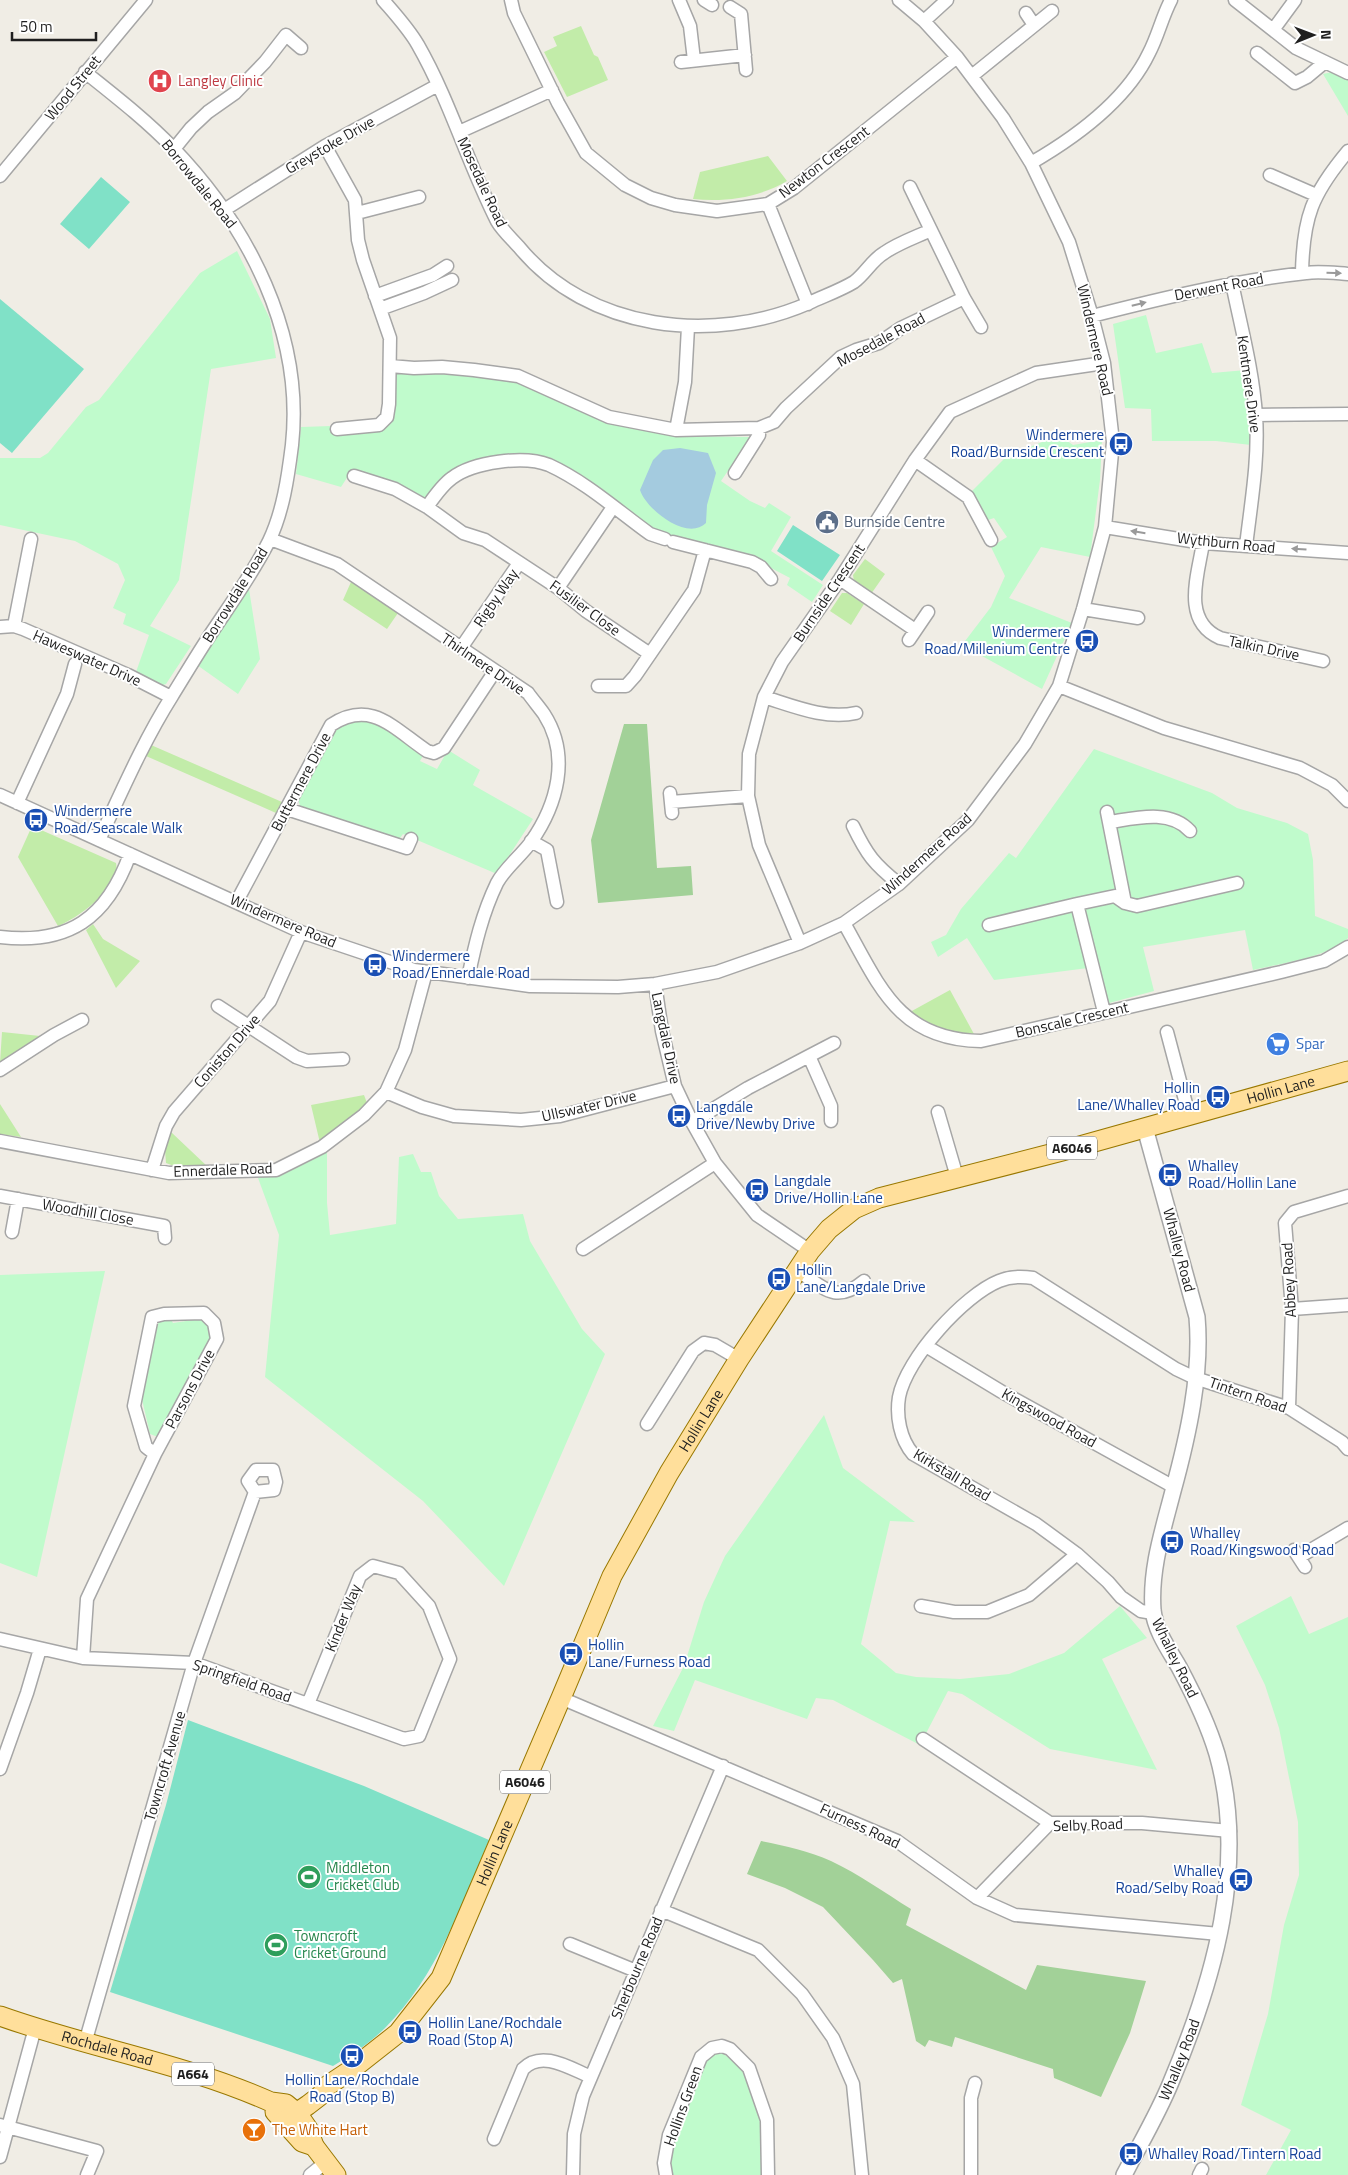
<svg xmlns="http://www.w3.org/2000/svg" width="1348" height="2175" viewBox="0 0 1348 2175" font-family="'Titillium Web',sans-serif">
<style>
.grass{fill:#c2eca9}
.forest{fill:#a2d198}
.park{fill:#c0fbcc}
.pitch{fill:#80e1c7}
.water{fill:#a4cbdf}
.lines{fill:none;stroke-linecap:round;stroke-linejoin:round}
.minor-casing{stroke:#a6a6a6;stroke-width:15}
.tertiary-casing{stroke:#a6a6a6;stroke-width:18}
.primary-casing{stroke:#997800;stroke-width:21}
.minor{stroke:#fff;stroke-width:12}
.tertiary{stroke:#fff;stroke-width:15}
.primary{stroke:#ffdf9b;stroke-width:19}
.oneway{fill:#9a9a9a}
.labels{text-anchor:middle;stroke-width:4;stroke-linejoin:round;paint-order:stroke}
.shield{fill:#fff;stroke:#626262;stroke-width:1}
.shield-label{font-size:14px;font-weight:bold;fill:#1f1f1f}
.health-label{font-size:15px;fill:#be3a42;stroke:#fff;text-anchor:start}
.street-label{font-size:15px;fill:#1f1f1f;stroke:#fff}
.transit-label{font-size:15px;fill:#164399;stroke:#fff;text-anchor:start}
.service-label{font-size:15px;fill:#4e5e75;stroke:#fff;text-anchor:start}
.shop-label{font-size:15px;fill:#366cbe;stroke:#fff;text-anchor:start}
.leisure-label{font-size:15px;fill:#27864d;stroke:#fff;text-anchor:start}
.food-label{font-size:15px;fill:#c56008;stroke:#fff;text-anchor:start}
</style>
<rect width="100%" height="100%" fill="#f0ede5"/>
<path class="grass" d="M581,26L594,55L598,57L608,80L567,97L544,52L557,46L553,37Z
M768,156L787,181C758,198 726,202 693,199L700,172Z
M865,559L885,574L871,594L854,582L853,575Z
M351,582L398,613L387,629L343,600Z
M842,593H847L864,604L851,625L830,611Z
M151,745L282,802L276,813L146,756Z
M32,826L116,863C121,887 78,918 58,926L18,857Z
M93,924L103,939L140,961L116,988L86,930Z
M950,990L974,1034C943,1032 936,1029 910,1012Z
M2,1032L40,1036L0,1063Z
M364,1095L367,1103L333,1134L320,1143L311,1105Z
M0,1104L21,1137L0,1134Z
M171,1132L208,1167L174,1166L166,1163L165,1150Z"/>
<path class="forest" d="M624,724H647L657,868L691,866L693,895L598,903L591,840Z
M761,1841C785,1846 809,1851 831,1861C859,1874 885,1893 911,1909L906,1925L1026,1990L1037,1965L1146,1981L1130,2033L1101,2097L1054,2078L1053,2069L955,2037L952,2047L929,2040L925,2047L916,2041L902,1979L893,1983L873,1960L823,1907L785,1888L747,1874Z"/>
<path class="park" d="M1337,71L1348,76V116L1323,74Z
M237,251L270,319L276,358L211,369L179,580L150,626L191,646L166,684L163,685L136,672L149,635L123,624L126,614L113,608L125,580L118,564L75,541L0,525V458H40L48,453L86,407L99,400L200,273Z
M1146,315L1156,353L1202,343L1212,373L1246,370L1251,445L1216,441H1152L1151,409L1125,408L1113,324Z
M401,371L492,377L518,383L684,436L751,437L721,481L750,501L765,508L769,503L791,517L771,551L823,585L812,602L787,585L790,578L752,558L669,535L647,526L573,473L478,460L443,476L428,497L420,498L396,484L352,470L341,487L296,474L301,427L331,426L332,434C352,432 389,439 394,413C396,402 394,388 393,377Z
M1059,435L1073,445L1102,440L1100,480L1090,557L1041,547L1009,598L1072,623L1042,689L962,645L991,607L1005,576L991,547L1007,537L994,518L988,520L970,493L1006,457Z
M249,589L260,659L238,694L197,665Z
M372,720L424,754L420,761L437,769L448,750L480,770L473,785L533,819L497,874L403,834L397,842L300,806L298,799C310,774 324,727 352,721C358,719 366,721 372,720Z
M1094,749L1212,793L1237,808L1287,823L1308,834L1313,860L1315,916L1348,929V938C1326,958 1282,963 1253,970L1245,930L1143,947L1154,991L1098,1006L1088,968L994,980L967,938L938,957L931,942L946,935L961,909L1009,853L1016,858Z
M327,1148V1203L330,1235L396,1224L399,1157L413,1154L421,1172H431L439,1196L458,1219L523,1214L530,1241L582,1329L605,1354L504,1586L423,1501L265,1377L279,1235L258,1178L279,1173Z
M105,1271L37,1577L0,1563V1275Z
M195,1315L209,1322L212,1336L207,1353L158,1437L150,1434L141,1395L156,1326L161,1320L170,1318L173,1323L193,1320Z
M824,1415L843,1468L915,1522L890,1521L861,1644L896,1673L916,1677L960,1679L1009,1674L1064,1653L1120,1606L1147,1638L1102,1659L1157,1770L1050,1749L962,1694L948,1691L920,1745L833,1700L816,1698L807,1719L695,1680L674,1731L653,1726L684,1666L704,1602L725,1556Z
M1291,1596L1309,1634L1348,1617V2175H1266L1291,2130L1241,2105L1268,2014L1284,1925L1299,1875L1298,1822L1279,1728L1265,1685L1236,1626Z
M719,2051L744,2068L765,2122V2175H666L676,2127L707,2055Z"/>
<path class="pitch" d="M101,177L130,202L89,249L60,224Z
M0,299L84,369L12,453L0,443Z
M793,525L840,555L822,581L777,551Z
M188,1720L364,1786L489,1840C461,1906 437,1976 385,2028C370,2043 351,2055 333,2066L110,1992L166,1805Z"/>
<path class="water" d="M680,448L708,453L716,473L707,505L706,523C687,542 646,509 640,490L653,460L663,450Z"/>
<g class="lines">
<g class="minor-casing">
<path id="minor" d="M383,0C395,14 409,29 418,45C450,101 468,164 497,221C502,230 512,239 519,247C588,331 713,345 809,303C824,296 841,290 854,282C865,274 872,260 884,253C898,243 916,237 931,230
M511,0L514,13L558,103L586,153L625,185L651,198L675,205L717,211L768,204L794,188L957,57
M679,0L690,26L694,60
M704,0L712,5
M1235,0L1296,48L1348,73
M730,7L741,14L746,70
M1026,13L1034,25
M924,21L947,0
M1273,30L1295,0
M1257,53L1295,83L1307,77L1325,62
M681,62L745,55
M85,72C115,96 146,120 173,148C249,227 304,334 292,445C288,477 283,512 269,541C253,573 232,602 212,632C198,653 185,675 172,696C143,742 122,791 99,840
M973,75L1052,11
M459,132L552,90
M325,146L355,200L358,240L363,260L390,338L389,404L387,417L379,425L337,429
M174,149L191,128L208,112L235,93L265,62L286,35L301,48
M1031,163C1076,137 1126,101 1149,53C1158,36 1162,17 1171,0
M1270,175L1316,195
M0,176L146,0
M910,187L964,298L981,327
M768,204L808,304
M224,210L325,146L438,85
M357,213L419,197
M1302,273C1303,217 1312,194 1348,151
M1232,283C1241,327 1253,371 1256,416C1259,459 1251,503 1246,546
M375,296L433,275L447,266
M380,309L424,293L452,280
M1092,316C1163,298 1233,281 1306,273C1319,271 1334,273 1348,274
M390,366L414,368L442,367L474,370L518,376L609,417L676,430L759,428L774,422L786,408L841,357L856,350L879,343L901,328L964,298
M1256,415L1348,414
M676,430L685,382L688,327
M915,460L968,497L991,540
M735,473L759,435V428
M354,476L395,489L427,507L463,533L485,540L558,588L586,611L650,654
M427,507C434,497 442,485 452,478C473,462 524,455 549,465C586,482 618,511 650,534L665,539
M1105,527L1203,543L1348,553
M270,539L337,564L528,693C533,700 539,707 544,714C571,756 557,805 531,842C521,856 505,868 497,883C482,914 475,945 468,978
M673,542L752,562L761,567L771,579
M1203,543C1198,575 1181,621 1220,638L1323,661
M840,579L915,630
M558,588L613,507
M1083,609L1138,618
M14,626L31,539
M0,627L14,626L23,629L128,675L171,697
M909,640L928,612
M461,648L519,563
M598,686H626L635,676L694,590L705,550
M1059,686L1164,728L1300,768L1332,785L1348,801
M764,697C793,706 826,720 856,713
M670,793L672,813
M0,795L301,932L414,970L530,986L618,987L655,984L717,972L800,943L844,923L899,884L968,820L1025,744L1059,686L1083,609L1105,527L1113,442L1104,363L1092,316L1069,242L1031,163L1003,118L957,57L924,21L899,0
M671,802L748,796
M17,803L67,694L75,664
M287,809L407,848L411,839
M1107,812L1125,903
M1110,822C1136,818 1170,809 1190,831
M853,826C867,855 874,864 899,884
M531,841L547,850L557,902
M237,901L331,725C371,699 393,728 427,751L434,753L444,748L495,671
M844,923C879,985 898,1040 981,1041L1281,972L1324,961L1348,947
M989,925L1077,904
M0,937C69,945 107,918 130,854
M800,943L759,845L748,796L749,754L764,697L782,662L840,579L915,460L950,412L1036,373L1104,363
M655,984L662,1031L675,1086L692,1122L715,1163L757,1215L810,1251
M218,1006L296,1057L307,1061L343,1059
M1104,1012L1077,904L1115,896L1125,903L1137,906L1237,883
M1167,1032L1189,1115
M809,1056L834,1043
M0,1070L54,1035L82,1020
M386,1092L422,1107L454,1116L521,1120L560,1116L675,1086
M938,1112L957,1177
M692,1122L748,1088L809,1056L831,1106V1121
M0,1141L169,1173L276,1170L322,1147L364,1115L386,1092L405,1050L426,972
M152,1170L166,1126L174,1112L270,1001L301,932
M0,1196L164,1226L165,1238
M12,1232L18,1199
M583,1249L715,1163
M797,1270C823,1287 835,1305 864,1281
M1292,1309L1348,1305
M926,1346L1002,1392L1174,1487
M1289,1408L1292,1309L1285,1223L1294,1212L1348,1196
M647,1424L693,1351L704,1343L715,1345L739,1359
M1294,1550L1305,1567
M1299,1557L1348,1528
M921,1606L954,1612H987L1029,1595L1077,1554
M1153,1613L1141,1611L1121,1597L1108,1582L1077,1554L1036,1524L913,1454C900,1439 896,1416 899,1397C906,1359 964,1295 999,1281C1011,1276 1021,1276 1033,1278L1176,1369L1195,1378L1289,1408L1342,1442L1348,1449
M0,1639L83,1658L194,1663L404,1739L419,1736L450,1659L429,1606L399,1573L373,1566L360,1576L308,1704
M83,1658L87,1599L155,1454L217,1339L214,1323L204,1313L164,1314L152,1317L134,1406L146,1447L155,1454
M561,1698L897,1841L977,1898L1015,1915L1219,1934
M923,1739L1050,1823
M0,1769L27,1693L40,1649
M977,1898L1050,1823H1142L1230,1831
M661,1910L758,1950L802,1994L833,2038L853,2084L862,2175
M570,1944L636,1971
M85,2043L194,1663L255,1492L248,1481L256,1470H273L276,1482L274,1490L255,1492
M0,2125L97,2151L87,2175
M494,2139L523,2069C542,2049 571,2069 591,2077
M0,2157L35,2028
M310,2175L326,2162
M573,2175L574,2134L583,2096L723,1766
M666,2175L664,2163L669,2135L701,2057L712,2048L722,2046L730,2049L749,2068L767,2120L768,2175
M971,2175V2098L975,2083
M1199,2175L1202,2169"/>
</g>
<g class="tertiary-casing">
<g id="tertiary">
<path id="s1" d="M1124,2175C1140,2144 1158,2114 1171,2082C1214,1980 1248,1864 1217,1754C1208,1724 1194,1695 1179,1667C1169,1650 1155,1630 1153,1610C1150,1569 1163,1530 1173,1491C1188,1436 1202,1374 1197,1317L1145,1128"/>
</g>
</g>
<g class="primary-casing">
<g id="primary">
<path id="s2" d="M0,2016C89,2048 184,2063 271,2102L286,2104L297,2113L308,2129L314,2146L336,2175"/>
<path d="M275,2112L302,2142L314,2146"/>
<path id="s3" d="M283,2122L308,2105L321,2095L327,2086L351,2070L398,2033L441,1978L561,1698L612,1576L669,1473L739,1359L810,1251L829,1229L854,1209L879,1198L1062,1151L1348,1071"/>
</g>
</g>
<use href="#minor" class="minor"/>
<use href="#tertiary" class="tertiary"/>
<use href="#primary" class="primary"/>
</g>
<defs><path id="oneway-solid" d="M-6-.8H1V-3.2L6.5 0L1 3.2V.8H-6Z" transform="scale(1.25)"/></defs>
<g class="oneway">
<use href="#oneway-solid" transform="translate(1334 273) rotate(2)"/>
<use href="#oneway-solid" transform="translate(1139 304) rotate(-14)"/>
<use href="#oneway-solid" transform="translate(1138 532) rotate(-171)"/>
<use href="#oneway-solid" transform="translate(1299 549) rotate(-176)"/>
</g>
<defs>
<g id="hospital-disc" transform="scale(1.25)"><circle r="9.5" fill="#e0444e" stroke="#fff"/><path d="M-5-5h3v3.5h4V-5h3V5h-3V1.5h-4V5h-3Z" fill="#fff"/></g>
<g id="bus-disc" transform="scale(1.25)"><circle r="9.5" fill="#1a4fb4" stroke="#fff"/><path d="M-5-6H5V4H4V6H2V4H-2V6H-4V4H-5ZM-3.5-4V0h7V-4ZM-3.5 1.2v1.5H-2V1.2ZM2 1.2v1.5H3.5V1.2Z" fill="#fff"/></g>
<g id="civic-disc" transform="scale(1.25)"><circle r="9.5" fill="#5c6f8a" stroke="#fff"/><path d="M-.6-6.5H3V-4.5H.6V-3L4-1V1h2V6H-6V1h2V-1L-.6-3ZM-1.2 2.5V6h2.4V2.5Z" fill="#fff"/></g>
<g id="supermarket-disc" transform="scale(1.25)"><circle r="9.5" fill="#3f7fe0" stroke="#fff"/><path d="M-6-5.5h2.5l.6 2H6L4.5 2H-2.5L-4.4-4H-6ZM-1.5 3.2a1.3 1.3 0 1 0 .1 0ZM3 3.2a1.3 1.3 0 1 0 .1 0Z" fill="#fff"/></g>
<g id="stadium-disc" transform="scale(1.25)"><circle r="9.5" fill="#2e9e5b" stroke="#fff"/><path d="M0-5a6.5 5 0 1 0 0 10a6.5 5 0 1 0 0-10ZM-3.5-1.8h7v3.6h-7Z" fill="#fff"/></g>
<g id="bar-disc" transform="scale(1.25)"><circle r="9.5" fill="#e8710a" stroke="#fff"/><path d="M-6-5H6L.8 .8V4.5H3.5V6h-7V4.5H-.8V.8Z" fill="#fff"/></g>
</defs>
<g fill-rule="evenodd">
<use href="#hospital-disc" x="160" y="81"/>
<use href="#bus-disc" x="1121" y="444"/>
<use href="#civic-disc" x="827" y="522"/>
<use href="#bus-disc" x="1087" y="641"/>
<use href="#bus-disc" x="36" y="820"/>
<use href="#bus-disc" x="375" y="965"/>
<use href="#supermarket-disc" x="1278" y="1044"/>
<use href="#bus-disc" x="1218" y="1097"/>
<use href="#bus-disc" x="679" y="1116"/>
<use href="#bus-disc" x="1170" y="1175"/>
<use href="#bus-disc" x="757" y="1190"/>
<use href="#bus-disc" x="779" y="1279"/>
<use href="#bus-disc" x="1172" y="1542"/>
<use href="#bus-disc" x="571" y="1654"/>
<use href="#stadium-disc" x="309" y="1877"/>
<use href="#bus-disc" x="1241" y="1880"/>
<use href="#stadium-disc" x="276" y="1945"/>
<use href="#bus-disc" x="410" y="2032"/>
<use href="#bus-disc" x="352" y="2056"/>
<use href="#bar-disc" x="254" y="2130"/>
<use href="#bus-disc" x="1131" y="2154"/>
</g>
<g class="labels">
<g class="shield">
<rect x="1047" y="1136.5" width="50" height="23" rx="4"/>
<rect x="500" y="1770.5" width="50" height="23" rx="4"/>
<rect x="172" y="2062.5" width="42" height="23" rx="4"/>
</g>
<g class="shield-label">
<text x="1072" y="1153">A6046</text>
<text x="525" y="1787">A6046</text>
<text x="193" y="2079">A664</text>
</g>
<g class="health-label">
<text x="178" y="86">Langley Clinic</text>
</g>
<g class="street-label">
<text transform="translate(73 88) rotate(-51)" y="5">Wood Street</text>
<text transform="translate(330 145) rotate(-30)" y="5">Greystoke Drive</text>
<text transform="translate(824 162) rotate(-37)" y="5">Newton Crescent</text>
<text transform="translate(482 182) rotate(65)" y="5">Mosedale Road</text>
<text transform="translate(199 184) rotate(51)" y="5">Borrowdale Road</text>
<text transform="translate(1219 287) rotate(-11)" y="5">Derwent Road</text>
<text transform="translate(881 340) rotate(-28)" y="5">Mosedale Road</text>
<text transform="translate(1095 340) rotate(77)" y="5">Windermere Road</text>
<text transform="translate(1249 384) rotate(82)" y="5">Kentmere Drive</text>
<text transform="translate(1226 543) rotate(6)" y="5">Wythburn Road</text>
<text transform="translate(829 593) rotate(-56)" y="5">Burnside Crescent</text>
<text transform="translate(235 595) rotate(-58)" y="5">Borrowdale Road</text>
<text transform="translate(496 598) rotate(-56)" y="5">Rigby Way</text>
<text transform="translate(585 608) rotate(36)" y="5">Fusilier Close</text>
<text transform="translate(1264 648) rotate(12)" y="5">Talkin Drive</text>
<text transform="translate(87 658) rotate(24)" y="5">Haweswater Drive</text>
<text transform="translate(483 664) rotate(34)" y="5">Thirlmere Drive</text>
<text transform="translate(301 782) rotate(-62)" y="5">Buttermere Drive</text>
<text transform="translate(927 854) rotate(-42)" y="5">Windermere Road</text>
<text transform="translate(283 921) rotate(23)" y="5">Windermere Road</text>
<text transform="translate(1072 1020) rotate(-13)" y="5">Bonscale Crescent</text>
<text transform="translate(666 1038) rotate(78)" y="5">Langdale Drive</text>
<text transform="translate(227 1051) rotate(-49)" y="5">Coniston Drive</text>
<text dy="5" stroke="none"><textPath href="#s3" startOffset="1538">Hollin Lane</textPath></text>
<text transform="translate(589 1106) rotate(-13)" y="5">Ullswater Drive</text>
<text transform="translate(223 1170) rotate(-2)" y="5">Ennerdale Road</text>
<text transform="translate(88 1212) rotate(10)" y="5">Woodhill Close</text>
<text transform="translate(1179 1250) rotate(75)" y="5">Whalley Road</text>
<text transform="translate(1289 1280) rotate(-93)" y="5">Abbey Road</text>
<text transform="translate(190 1389) rotate(-62)" y="5">Parsons Drive</text>
<text transform="translate(1248 1395) rotate(19)" y="5">Tintern Road</text>
<text transform="translate(1049 1418) rotate(29)" y="5">Kingswood Road</text>
<text dy="5" stroke="none"><textPath href="#s3" startOffset="832">Hollin Lane</textPath></text>
<text transform="translate(952 1475) rotate(31)" y="5">Kirkstall Road</text>
<text transform="translate(343 1618) rotate(-68)" y="5">Kinder Way</text>
<text transform="translate(1175 1658) rotate(64)" y="5">Whalley Road</text>
<text transform="translate(242 1681) rotate(19)" y="5">Springfield Road</text>
<text transform="translate(165 1766) rotate(-74)" y="5">Towncroft Avenue</text>
<text transform="translate(1088 1825) rotate(-2)" y="5">Selby Road</text>
<text transform="translate(860 1826) rotate(25)" y="5">Furness Road</text>
<text dy="5" stroke="none"><textPath href="#s3" startOffset="352">Hollin Lane</textPath></text>
<text transform="translate(637 1968) rotate(-67)" y="5">Sherbourne Road</text>
<text dy="5" stroke="none"><textPath href="#s2" startOffset="112">Rochdale Road</textPath></text>
<text dy="5" stroke="none"><textPath href="#s1" startOffset="128">Whalley Road</textPath></text>
<text transform="translate(683 2106) rotate(-70)" y="5">Hollins Green</text>
</g>
<g class="transit-label">
<text x="1104" y="440" text-anchor="end">Windermere<tspan x="1104" dy="17">Road/Burnside Crescent</tspan></text>
<text x="1070" y="637" text-anchor="end">Windermere<tspan x="1070" dy="17">Road/Millenium Centre</tspan></text>
<text x="54" y="816">Windermere<tspan x="54" dy="17">Road/Seascale Walk</tspan></text>
<text x="392" y="961">Windermere<tspan x="392" dy="17">Road/Ennerdale Road</tspan></text>
<text x="1200" y="1093" text-anchor="end">Hollin<tspan x="1200" dy="17">Lane/Whalley Road</tspan></text>
<text x="696" y="1112">Langdale<tspan x="696" dy="17">Drive/Newby Drive</tspan></text>
<text x="1188" y="1171">Whalley<tspan x="1188" dy="17">Road/Hollin Lane</tspan></text>
<text x="774" y="1186">Langdale<tspan x="774" dy="17">Drive/Hollin Lane</tspan></text>
<text x="796" y="1275">Hollin<tspan x="796" dy="17">Lane/Langdale Drive</tspan></text>
<text x="1190" y="1538">Whalley<tspan x="1190" dy="17">Road/Kingswood Road</tspan></text>
<text x="588" y="1650">Hollin<tspan x="588" dy="17">Lane/Furness Road</tspan></text>
<text x="1224" y="1876" text-anchor="end">Whalley<tspan x="1224" dy="17">Road/Selby Road</tspan></text>
<text x="428" y="2028">Hollin Lane/Rochdale<tspan x="428" dy="17">Road (Stop A)</tspan></text>
<text x="352" y="2085" text-anchor="middle">Hollin Lane/Rochdale<tspan x="352" dy="17">Road (Stop B)</tspan></text>
<text x="1148" y="2159">Whalley Road/Tintern Road</text>
</g>
<g class="service-label">
<text x="844" y="527">Burnside Centre</text>
</g>
<g class="shop-label">
<text x="1296" y="1049">Spar</text>
</g>
<g class="leisure-label">
<text x="326" y="1873">Middleton<tspan x="326" dy="17">Cricket Club</tspan></text>
<text x="294" y="1941">Towncroft<tspan x="294" dy="17">Cricket Ground</tspan></text>
</g>
<g class="food-label">
<text x="272" y="2135">The White Hart</text>
</g>
</g>
<g transform="translate(1313 35) rotate(89)" stroke="#ffffff" stroke-width="4" paint-order="stroke">
<path d="M0-4L9 19L0 12L-9 19Z" fill="#1f1f1f"/>
<text y="-8" font-size="14" font-weight="bold" text-anchor="middle" fill="#1f1f1f">N</text>
</g>
<path d="M12 32v8h84v-8" fill="none" stroke="#1f1f1f" stroke-width="2.5"/>
<text x="20" y="32" font-size="15" fill="#1f1f1f" stroke="#ffffff" stroke-width="4" paint-order="stroke">50 m</text>
</svg>
